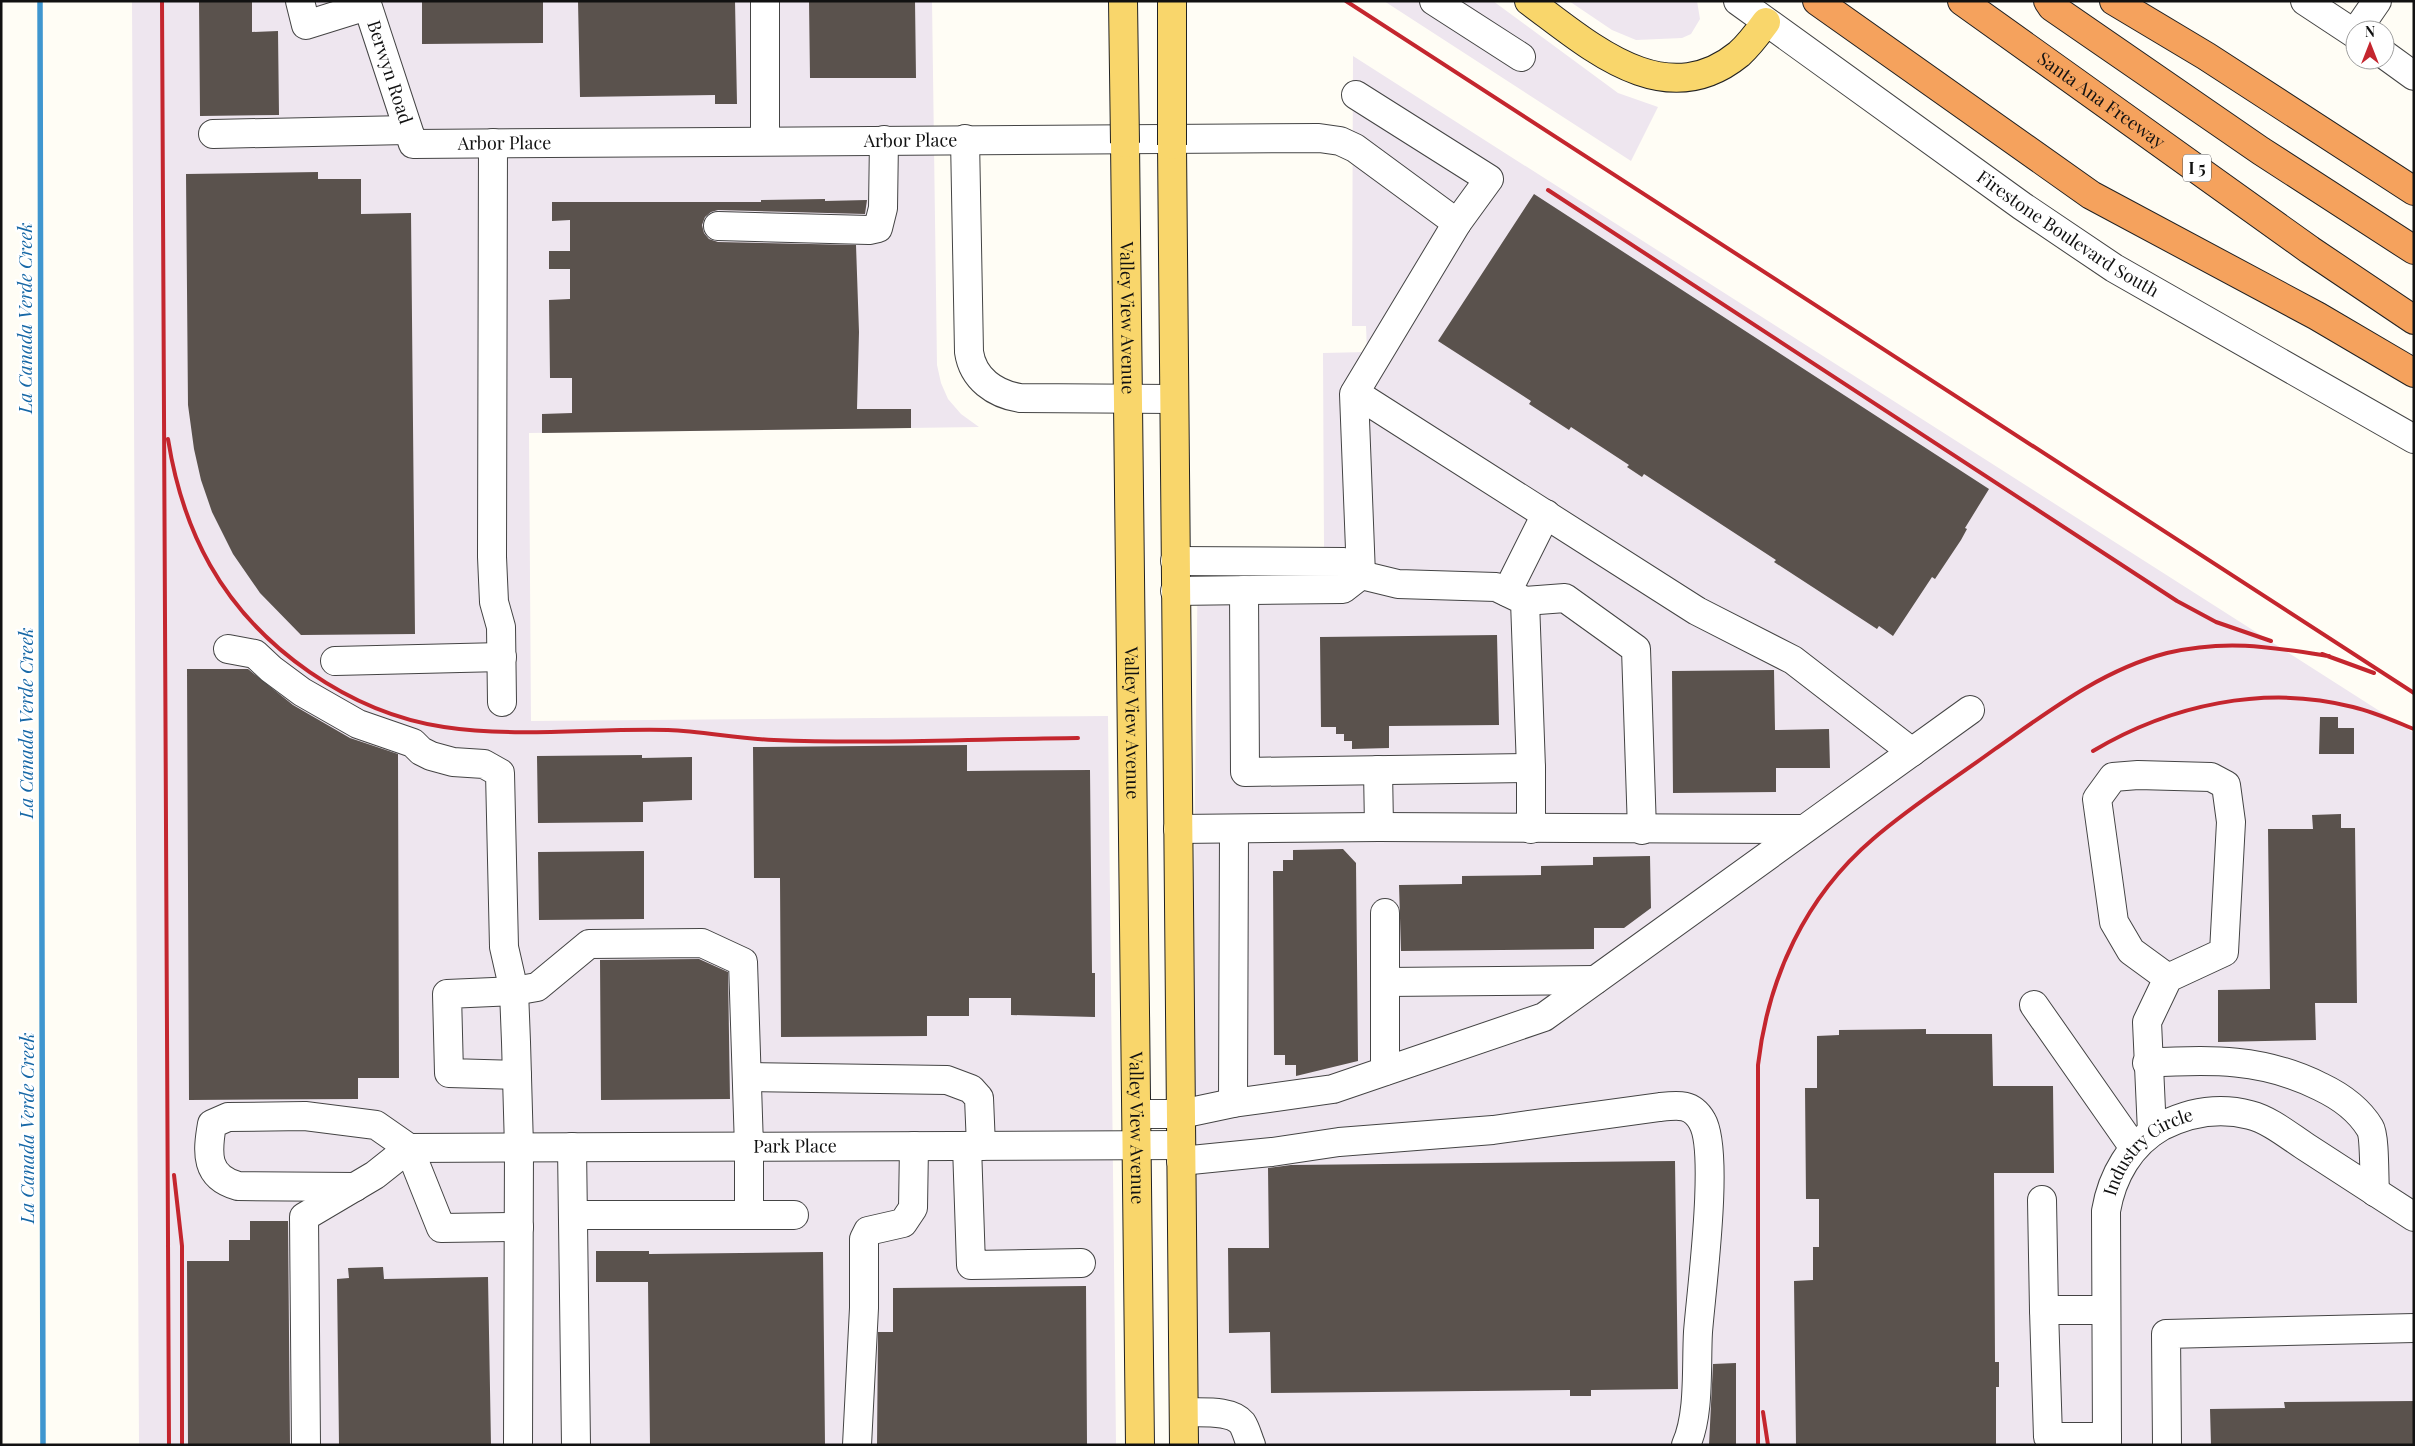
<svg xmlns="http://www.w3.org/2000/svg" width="2415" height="1446" viewBox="0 0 2415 1446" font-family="'Playfair Display',serif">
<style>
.industrial{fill:#eee6ef}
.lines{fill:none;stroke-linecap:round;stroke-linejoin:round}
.stream{stroke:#3f96cf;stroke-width:5.5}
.building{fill:#5a524d}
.minor-casing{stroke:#444;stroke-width:30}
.major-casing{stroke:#222;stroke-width:30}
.highway-casing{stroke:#222;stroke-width:30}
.minor{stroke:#fff;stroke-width:28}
.major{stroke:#f9d66b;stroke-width:28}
.highway{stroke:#f5a25d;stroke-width:28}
.rail{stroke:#c4262e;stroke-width:4}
.major-bridge-casing{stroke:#222;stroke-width:30;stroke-linecap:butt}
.major-bridge{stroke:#f9d66b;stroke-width:28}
.labels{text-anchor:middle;stroke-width:5;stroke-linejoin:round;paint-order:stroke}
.shield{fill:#fff;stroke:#585858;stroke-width:1}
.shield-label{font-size:16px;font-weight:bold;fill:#111}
.street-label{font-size:18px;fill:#111;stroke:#fff}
.water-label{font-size:19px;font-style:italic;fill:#1768a6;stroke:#fff}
</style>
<rect width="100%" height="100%" fill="#fffdf5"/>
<path class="industrial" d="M132,1H932L937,365L941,383L948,399L961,414L979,427L529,433L531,721L1108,716L1116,1445H139Z
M1384,1H1493L1618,93L1658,107L1631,161Z
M1569,1H1697L1700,19L1691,34L1682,38L1636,40L1612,30Z
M1353,56L2414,733V1445H1197L1192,1038L1198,547H1324L1323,353L1367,352L1366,326H1352Z"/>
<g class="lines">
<path class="stream" d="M40,1L43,1445"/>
</g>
<path class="building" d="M199,1H252V32L278,31L279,115L200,116Z
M422,1H543V43L422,44Z
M578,1H735L737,104H715V95L580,97Z
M809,1H915L916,78H810Z
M318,172V179H361V214L411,213L415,634L301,635L260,593L233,554L212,512L201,480L194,449L188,405L186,174Z
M1534,194L1989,489L1965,528L1967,529L1961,540L1935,579L1932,577L1893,636L1879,626L1877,629L1774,562L1776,560L1644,474L1642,477L1627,467L1629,465L1571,427L1569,430L1529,404L1531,401L1438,341Z
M825,199V201L867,200L865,214L718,210L711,212L705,217L702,225L704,233L709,239L718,242L856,245L859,332L857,409H911V428L542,433V414L572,413V378H550L549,300L570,299V269H549V251H570V220L552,221V202H761V200Z
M1497,635L1499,725L1389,726V748L1352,749V741H1344V734H1336V727H1321L1320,637Z
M187,669H248L293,705L350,738L398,754L399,1078H358V1099L189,1100Z
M1774,670L1775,730L1829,729L1830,768H1776V792L1673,793L1672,671Z
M2320,717H2338V728H2354V754H2319Z
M967,745V771L1090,770L1092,973H1095V1017L1011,1015V998H969V1016H927V1036L781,1037L780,878H754L753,747Z
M642,755V758L692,757V800L643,802V822L538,823L537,756Z
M2341,814V828H2355L2357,1003H2315L2316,1040L2218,1042V990L2270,989L2268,829H2313L2312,815Z
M1343,849L1356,863L1358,1061L1296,1076V1065H1285V1055H1274L1273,871H1283V860H1293V850Z
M644,851V919L539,920L538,852Z
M1650,856L1651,908L1624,928H1594V949L1401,951L1399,885L1462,884V876L1541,875V866L1593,865V857Z
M699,959L728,972L730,1099L601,1100L600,960Z
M1926,1029V1034H1992L1993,1086H2053L2054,1173H1994L1995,1362H1999V1387H1996V1445H1796L1794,1281L1813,1280V1247H1819V1199H1806L1805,1088H1817V1036L1839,1035V1030Z
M1675,1161L1678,1389L1591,1390V1396H1570V1390L1271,1393L1270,1332L1229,1333L1228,1248H1269L1268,1168L1291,1165Z
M250,1221H288L290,1445H188L187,1261H229V1240H250Z
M596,1251H649V1254L823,1252L825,1445H650L648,1282H596Z
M383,1267L384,1279L488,1277L491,1445H339L337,1279L349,1278L348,1268Z
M1086,1286L1087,1445H877L878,1332H893V1288Z
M1736,1363V1445H1709L1713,1364Z
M2414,1401V1445H2211L2210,1409L2285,1408L2284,1402Z"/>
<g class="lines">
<g class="minor-casing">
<g id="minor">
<path d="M300,1L306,25L367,6"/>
<path id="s1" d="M366,1L413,144L1319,138L1340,141L1355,148L1457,223L1354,394L1361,575"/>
<path d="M1434,1L1521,57"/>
<path id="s2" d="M1738,1L2022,206L2114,268L2414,439"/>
<path d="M2305,1L2355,34"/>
<path d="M2357,30L2377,1"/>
<path d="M2385,55L2414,76"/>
<path d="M1356,95L1489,179L1457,223"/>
<path d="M213,134L407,130"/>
<path d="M965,139L969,352C973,379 995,394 1020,398L1173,399"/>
<path d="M765,141V1"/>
<path d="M493,143L492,557L494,602L501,627L502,702"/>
<path d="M718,226L869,230L878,228L883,208L884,140"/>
<path d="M1355,393L1697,611L1793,660L1912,752"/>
<path d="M1175,561L1344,562L1361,575L1398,584L1496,587L1525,601L1531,768V829"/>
<path d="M1244,590L1245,772L1531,768"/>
<path d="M1175,591L1343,589L1361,575"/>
<path d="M1507,592L1546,514"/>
<path d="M1525,601L1565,598L1636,649L1642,830"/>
<path d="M228,649L255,654L271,669L302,692L358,724L413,743L421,751L431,756L453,762L484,764L500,773L504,947L514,991L516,1042L519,1147L518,1445"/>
<path d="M335,661L502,657"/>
<path d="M1378,770L1379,827"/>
<path d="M1178,829L1379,827L1802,829"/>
<path d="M1385,913V1071"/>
<path d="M1385,982L1595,980"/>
<path d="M2034,1005L2134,1148"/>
<path d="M2147,1063C2210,1059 2264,1058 2321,1087C2340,1096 2359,1110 2370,1128C2375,1136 2374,1180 2375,1192"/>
<path d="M517,1075L449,1073L447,994L514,991L537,987L589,944L702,943L743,962L749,1147V1215"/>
<path d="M747,1077L947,1080L971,1089L979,1098L981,1146"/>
<path d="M1233,1103L1234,830"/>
<path d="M1137,1114H1181L1233,1103L1333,1089L1544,1017L1970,710"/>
<path d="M2152,1132L2147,1022L2168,978L2224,952L2231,822L2226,785L2211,777L2138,775L2113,777L2097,799L2114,922L2131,951L2168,978"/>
<path d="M967,1146L971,1265L1081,1263"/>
<path d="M572,1147L576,1445"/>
<path id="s3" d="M409,1148L1181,1145"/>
<path d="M1181,1161L1272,1152L1339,1142L1493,1130L1660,1107C1678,1105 1692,1103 1702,1121C1720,1151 1701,1292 1698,1332C1696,1366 1700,1414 1686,1445"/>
<path d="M355,1187L238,1186C205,1177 207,1153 212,1124L228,1117L305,1116L376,1125L409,1148L441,1228L519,1227"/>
<path d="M2042,1200L2044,1310H2106"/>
<path d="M573,1215H794"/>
<path d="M2044,1310L2048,1437H2107"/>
<path d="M1184,1412C1200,1413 1231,1409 1242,1423C1246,1429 1248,1438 1251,1445"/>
<path d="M306,1445L304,1217L375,1175L409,1148"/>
<path d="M857,1445L864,1308V1239L868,1231L903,1223L913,1208L914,1146"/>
<path id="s4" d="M2107,1445L2106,1211C2112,1176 2130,1144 2162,1126C2190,1112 2220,1107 2250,1115C2270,1120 2289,1136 2306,1147C2342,1170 2378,1194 2414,1217"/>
<path d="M2167,1445L2166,1334L2414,1328"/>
</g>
</g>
<g class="major-casing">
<g id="major">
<path d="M1529,1C1589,45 1664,115 1739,54C1749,45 1758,33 1766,22"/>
<path id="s5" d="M1125,143L1140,1445"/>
<path d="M1172,145L1184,1445"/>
</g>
</g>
<g class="highway-casing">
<g id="highway">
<path d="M1817,1L2091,195L2317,316L2414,373"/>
<path id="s6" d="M1962,1L2310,250L2414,320"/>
<path d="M2048,1L2052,7L2261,151L2414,250"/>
<path d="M2114,1L2206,56L2414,191"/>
</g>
</g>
<use href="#minor" class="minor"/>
<use href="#major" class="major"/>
<use href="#highway" class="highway"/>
<path class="rail" d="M162,1L169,1445
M1346,1L2414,693
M1548,190L2177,601L2216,622L2271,641
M168,439C175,483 188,526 210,565C257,648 350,713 444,727C518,738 593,728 668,730C703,731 738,739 774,740C875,744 977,739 1078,738
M2322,654L2374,673
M2093,751C2170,705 2265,684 2353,707C2374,712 2394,721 2414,729
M174,1175L182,1246V1445
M1763,1412L1768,1445
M1758,1445V1065C1768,978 1805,897 1873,839C1911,806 1954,779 1995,749C2049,711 2102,670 2167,653C2226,639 2271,647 2329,656"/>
<g class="major-bridge-casing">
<path id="major-bridge" d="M1123,1L1125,143
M1172,1V145"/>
</g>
<use href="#major-bridge" class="major-bridge"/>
</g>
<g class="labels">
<rect class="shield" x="2183" y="154.5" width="28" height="27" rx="4"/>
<g class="shield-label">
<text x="2197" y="174">I 5</text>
</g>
<g class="street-label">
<text dy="6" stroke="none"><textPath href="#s1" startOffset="75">Berwyn Road</textPath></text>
<text dy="6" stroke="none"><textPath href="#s6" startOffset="171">Santa Ana Freeway</textPath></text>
<text dy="6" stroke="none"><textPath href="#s1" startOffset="648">Arbor Place</textPath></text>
<text dy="6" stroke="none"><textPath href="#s1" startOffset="242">Arbor Place</textPath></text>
<text dy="6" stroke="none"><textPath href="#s2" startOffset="404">Firestone Boulevard South</textPath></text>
<text dy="6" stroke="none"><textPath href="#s5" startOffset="175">Valley View Avenue</textPath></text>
<text dy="6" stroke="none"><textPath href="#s5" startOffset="580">Valley View Avenue</textPath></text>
<text dy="6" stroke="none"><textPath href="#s5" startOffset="985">Valley View Avenue</textPath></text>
<text dy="6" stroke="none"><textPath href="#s3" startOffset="386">Park Place</textPath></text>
<text dy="6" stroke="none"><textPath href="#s4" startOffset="311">Industry Circle</textPath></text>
</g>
<g class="water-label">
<text transform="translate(25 318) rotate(-90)" y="7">La Canada Verde Creek</text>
<text transform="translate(26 723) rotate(-90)" y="7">La Canada Verde Creek</text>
<text transform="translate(27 1128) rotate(-90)" y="7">La Canada Verde Creek</text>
</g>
</g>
<rect width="2415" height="1446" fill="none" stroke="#111111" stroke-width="5"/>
<g transform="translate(2370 45)"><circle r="24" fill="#ffffff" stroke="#a0a0a0"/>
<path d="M0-4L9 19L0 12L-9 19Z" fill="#c4262e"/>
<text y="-8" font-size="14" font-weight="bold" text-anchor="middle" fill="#111111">N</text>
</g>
</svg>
